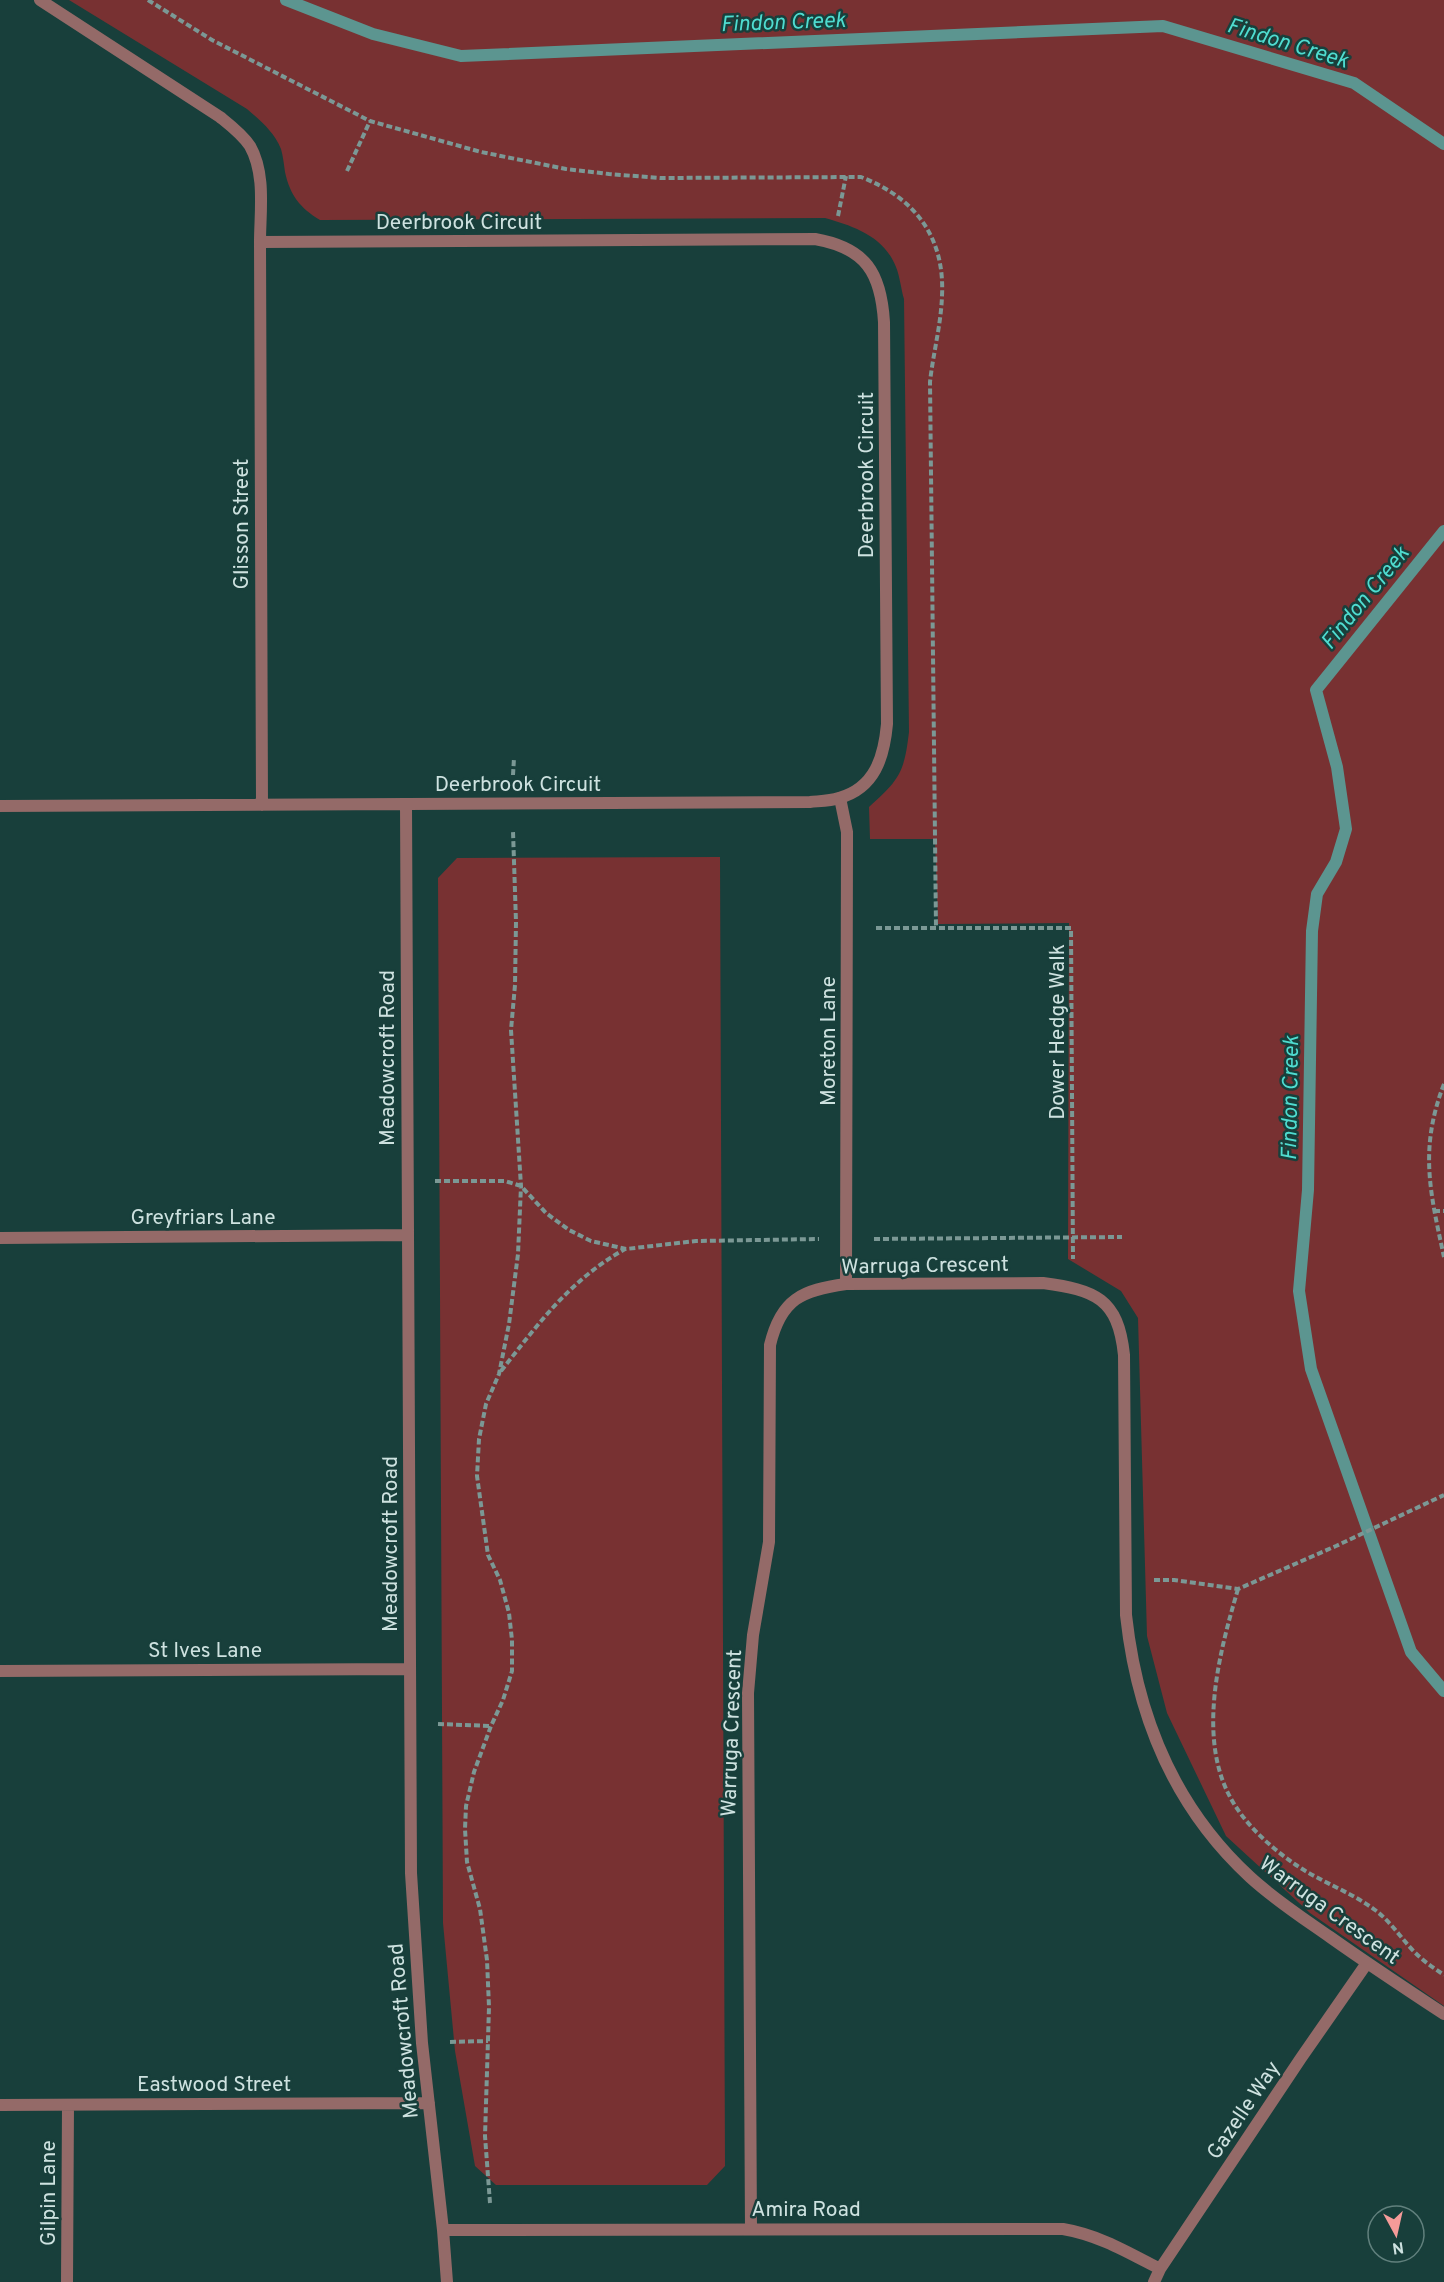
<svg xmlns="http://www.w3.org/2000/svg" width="1444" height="2282" viewBox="0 0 1444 2282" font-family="Overpass,sans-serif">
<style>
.green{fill:#783132}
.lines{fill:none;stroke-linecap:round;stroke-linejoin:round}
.stream{stroke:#5c9590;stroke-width:12}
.path{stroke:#7b9895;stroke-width:4;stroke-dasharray:6 3;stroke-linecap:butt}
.lane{stroke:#946a68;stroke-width:12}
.street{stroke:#946a68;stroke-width:12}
.labels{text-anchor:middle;stroke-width:5;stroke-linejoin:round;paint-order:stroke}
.street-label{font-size:21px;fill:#cee2e0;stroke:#183f3b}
.water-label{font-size:22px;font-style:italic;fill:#4fdcd0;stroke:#183f3b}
</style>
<rect width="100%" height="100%" fill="#183f3b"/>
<path class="green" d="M69,0H1444V2006L1310,1913L1226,1836L1167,1713L1147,1636L1138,1318L1121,1291L1068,1259L1069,923L938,924L935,839H870L869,807C900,779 904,773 909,732L904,299C901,289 900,277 896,267C884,236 853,226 825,218L320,220C300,208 290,195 285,172C284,165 283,156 281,149C274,132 261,121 247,109Z
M720,857L725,2166L707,2185H496L475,2166L455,2051L443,1923L438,878L457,858Z"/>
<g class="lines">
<path class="stream" d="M286,0L373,34L461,56L1163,26L1354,83L1444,144
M1444,531L1316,690L1337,767L1346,829L1336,862L1317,894L1312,931L1308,1190L1299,1291L1311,1369L1411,1652L1444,1691"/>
<path class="path" d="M148,0L212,40L370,121L481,152L566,169L609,174L660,178L861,177C915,198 945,237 942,296C941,325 933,354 930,382L936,928
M347,171L370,121
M838,216L846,176
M513,775L514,758
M876,928H1071L1073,1259
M1444,1084C1419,1149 1430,1192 1444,1257
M435,1181H505L521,1186L546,1213L569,1230L591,1241L626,1249L696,1241L819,1239
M1434,1211H1444
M874,1239L1122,1237
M501,1371C539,1323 570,1280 625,1249
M1154,1580H1174L1238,1589L1336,1546L1444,1495
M1238,1589C1220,1650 1198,1732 1228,1793C1242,1822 1270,1847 1296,1865C1321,1882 1351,1892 1375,1910C1393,1923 1405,1945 1422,1959C1429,1965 1437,1970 1444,1975
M438,1724L491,1726
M450,2042L488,2041
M490,2203L485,2136L489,2007L487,1960L480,1909L467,1862L465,1829L466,1806L474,1772L491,1726L503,1700L512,1671V1640L509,1613L500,1580L488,1555L477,1476L479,1439L486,1404L499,1374L509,1324L518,1254L521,1186L511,1030L515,985L516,922L513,831"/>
<path class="lane" d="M840,798L847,832V845L846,1284"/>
<path class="street" d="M260,242L262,805
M406,804L411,1873L422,2043L443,2230L447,2282
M0,806L810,802C820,801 830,801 839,798C875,788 884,757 887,724L884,322C881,273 866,248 815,239L260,242C260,212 266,174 250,146C242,134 230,125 220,117L40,0
M0,1238L407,1235
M0,1671L410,1669
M0,2105L429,2103
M751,2229L748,1693L753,1635L769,1542L770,1345C781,1299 802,1290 846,1284L1043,1283C1095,1290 1118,1298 1124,1355L1126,1615C1137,1716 1174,1807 1250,1877C1275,1900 1303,1918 1330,1937C1368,1964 1406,1989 1444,2014
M443,2230L1063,2229C1099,2235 1129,2253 1160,2269
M67,2282L68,2105
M1154,2282L1160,2269L1301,2058L1367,1963"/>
</g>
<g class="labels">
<g class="street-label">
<text x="459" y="229">Deerbrook Circuit</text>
<text transform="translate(866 475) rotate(-90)" y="7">Deerbrook Circuit</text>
<text transform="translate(241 524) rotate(-90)" y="7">Glisson Street</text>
<text x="518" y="791">Deerbrook Circuit</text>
<text transform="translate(1057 1032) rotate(-90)" y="7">Dower Hedge Walk</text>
<text transform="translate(828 1041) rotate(-90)" y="7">Moreton Lane</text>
<text transform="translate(387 1058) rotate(-90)" y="7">Meadowcroft Road</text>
<text x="203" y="1224">Greyfriars Lane</text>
<text transform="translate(925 1265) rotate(-1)" y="7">Warruga Crescent</text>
<text transform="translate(390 1544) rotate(-90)" y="7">Meadowcroft Road</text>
<text x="205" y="1657">St Ives Lane</text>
<text transform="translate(731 1733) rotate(-88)" y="7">Warruga Crescent</text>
<text transform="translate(1330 1910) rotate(36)" y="7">Warruga Crescent</text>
<text transform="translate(403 2031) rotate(-95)" y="7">Meadowcroft Road</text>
<text x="214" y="2091">Eastwood Street</text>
<text transform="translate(1243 2110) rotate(-56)" y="7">Gazelle Way</text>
<text transform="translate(48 2193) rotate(-90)" y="7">Gilpin Lane</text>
<text x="806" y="2216">Amira Road</text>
</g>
<g class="water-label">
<text transform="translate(783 21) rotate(-2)" y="8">Findon Creek</text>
<text transform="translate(1288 42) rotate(17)" y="8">Findon Creek</text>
<text transform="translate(1364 597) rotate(-51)" y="8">Findon Creek</text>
<text transform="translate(1289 1098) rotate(-89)" y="8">Findon Creek</text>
</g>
</g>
<g transform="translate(1396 2234) rotate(172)"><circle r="28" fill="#183f3b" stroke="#61807d" stroke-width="1.5"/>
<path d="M0-4.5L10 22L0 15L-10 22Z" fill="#f59b99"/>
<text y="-9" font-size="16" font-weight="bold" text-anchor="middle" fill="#cee2e0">N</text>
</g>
</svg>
